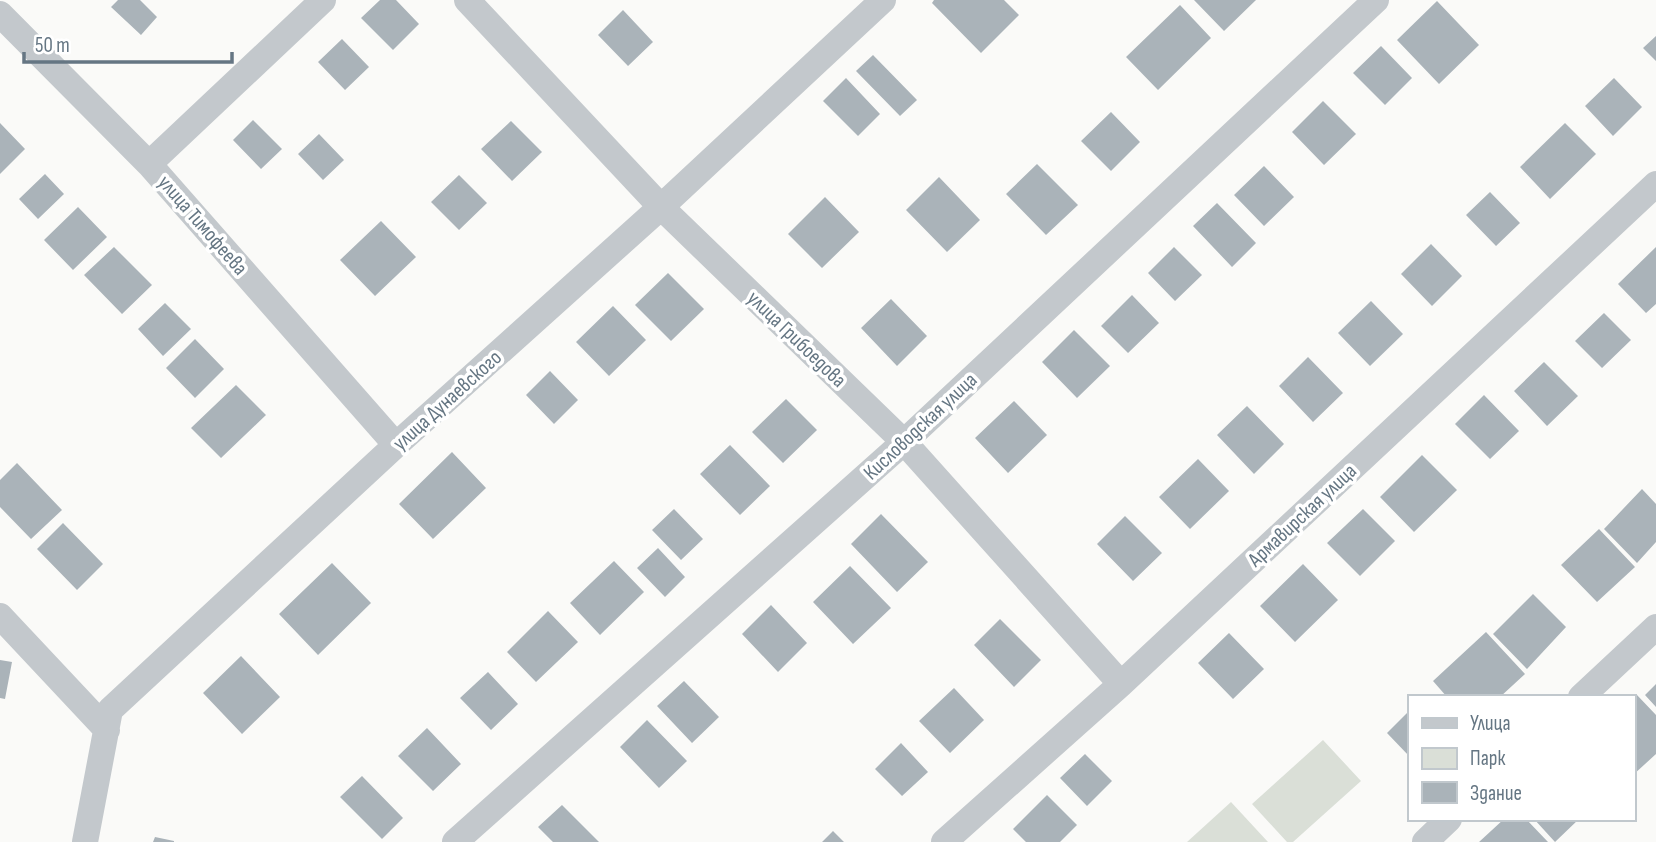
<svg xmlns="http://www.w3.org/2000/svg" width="1656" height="842" viewBox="0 0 1656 842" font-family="'Sofia Sans Condensed',sans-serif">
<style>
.green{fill:#dadfd7}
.building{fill:#aab3b9}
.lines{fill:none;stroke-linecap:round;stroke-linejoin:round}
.street{stroke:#c3c8cc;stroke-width:26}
.labels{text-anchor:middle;stroke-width:7;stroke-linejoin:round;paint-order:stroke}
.street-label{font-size:21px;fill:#657683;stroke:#fff}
</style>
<rect width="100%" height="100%" fill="#fafaf8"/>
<path class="green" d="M1323,740L1361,781L1293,842H1287L1252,804Z
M1231,802L1268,842H1187Z"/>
<path class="building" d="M118,0H140L157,17L141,35L111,7Z
M380,0H396L419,24L393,50L361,18Z
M934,0H1004L1019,15L981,53L932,3Z
M1194,0H1256L1224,31Z
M1437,1L1479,45L1439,84L1397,40Z
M1180,5L1211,38L1158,90L1126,57Z
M623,10L653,42L628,66L598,35Z
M1656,36V61L1643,48Z
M342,39L369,67L345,90L318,62Z
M1381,46L1412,78L1385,105L1353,73Z
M873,55L917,100L900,116L856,71Z
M846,78L880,114L858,136L823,101Z
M1614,78L1642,107L1613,136L1585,106Z
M1323,101L1356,134L1324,165L1292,132Z
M1111,112L1140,142L1111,171L1081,141Z
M253,120L282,149L261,169L233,140Z
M511,121L542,152L512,181L481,149Z
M0,123L25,149L0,174Z
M1565,123L1596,154L1550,199L1520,167Z
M319,134L344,160L323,180L298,154Z
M1037,164L1078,205L1046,235L1006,194Z
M1264,166L1294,197L1264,226L1234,195Z
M45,174L64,194L38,219L19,199Z
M459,175L487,203L459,230L431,202Z
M939,177L980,220L947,252L906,210Z
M1490,192L1520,223L1496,246L1466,215Z
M825,197L859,232L822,268L788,234Z
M1217,203L1256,243L1232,267L1193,226Z
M78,207L107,237L73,270L44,240Z
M381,221L416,257L375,296L340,260Z
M1431,244L1462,276L1432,306L1401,274Z
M114,247L152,285L122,314L84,275Z
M1174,247L1202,275L1175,301L1148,273Z
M1656,247V304L1646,313L1618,284Z
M668,273L704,309L671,341L635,305Z
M1132,295L1159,323L1128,353L1101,326Z
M891,299L927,336L897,366L861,328Z
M1371,301L1403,334L1370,366L1338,333Z
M165,303L191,329L163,356L138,329Z
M613,306L646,340L609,376L576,342Z
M1604,313L1631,340L1602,368L1575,341Z
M1074,330L1110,366L1077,398L1042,362Z
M195,339L224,369L195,398L166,368Z
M1308,357L1343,393L1313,422L1279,386Z
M1544,362L1578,396L1547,426L1514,391Z
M550,371L578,400L554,424L526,395Z
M236,385L266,415L221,458L191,428Z
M1484,395L1519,431L1490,459L1455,424Z
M786,399L817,430L783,463L752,432Z
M1014,401L1047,435L1008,473L975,438Z
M1247,406L1284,444L1254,474L1217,435Z
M730,445L770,486L740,515L700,474Z
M452,452L486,488L433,539L399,504Z
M1422,455L1457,490L1414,532L1380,497Z
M1198,459L1229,491L1190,529L1159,497Z
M17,463L62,510L31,539L0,507V480Z
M1642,489L1656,504V542L1637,563L1604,529Z
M674,509L703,539L681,560L652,530Z
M1363,509L1395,541L1360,576L1327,543Z
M881,514L928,562L897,592L851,544Z
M1125,516L1162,553L1133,581L1097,544Z
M63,523L103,564L77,590L37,549Z
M1599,529L1635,567L1597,602L1561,565Z
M658,548L685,577L665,597L637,568Z
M614,561L644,592L600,635L570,603Z
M332,563L371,603L318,655L279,614Z
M1303,564L1338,600L1295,642L1260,606Z
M850,566L891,608L853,644L813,602Z
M1533,594L1566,627L1527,669L1493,634Z
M771,605L807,643L778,672L742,634Z
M548,611L578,642L536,682L507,652Z
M1000,619L1041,660L1014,687L974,645Z
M1486,632L1525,674L1500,697H1447L1433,681Z
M1229,633L1264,669L1233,699L1198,663Z
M241,656L280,697L242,734L203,693Z
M0,660L12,662L5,699L0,698Z
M488,672L518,704L491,730L460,698Z
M684,681L719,717L692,743L657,706Z
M1656,684V707L1645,695Z
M954,688L984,720L950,753L919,721Z
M1637,695L1656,715V754L1633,775V699Z
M1409,711V756L1387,733Z
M647,720L687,761L659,788L620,747Z
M427,728L461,764L433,791L398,756Z
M901,743L928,772L902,796L875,769Z
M1085,754L1112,781L1087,806L1060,778Z
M362,776L403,818L382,839L340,797Z
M1047,795L1077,825L1060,842H1026L1013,829Z
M562,805L599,842H553L538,827Z
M1504,819H1526L1548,842H1479Z
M1534,819H1579L1555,842Z
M833,831L844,842H822Z
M155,837L174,841V842H153Z"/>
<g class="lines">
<path class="street" d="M467,0L661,207L904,442L1121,684
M0,14L149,164L396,445
M149,164L323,0
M0,616L107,730
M1581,697L1656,627
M85,842L110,710L396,445L661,207L883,0
M455,842L904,442L1376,0
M944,842L1121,684L1656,184
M1425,842L1449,819"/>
</g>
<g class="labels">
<g class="street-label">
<text transform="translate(203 225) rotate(49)" y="7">улица Тимофеева</text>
<text transform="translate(797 339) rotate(44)" y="7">улица Грибоедова</text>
<text transform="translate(447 400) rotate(-42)" y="7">улица Дунаевского</text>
<text transform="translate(920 426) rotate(-43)" y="7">Кисловодская улица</text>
<text transform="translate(1302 515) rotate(-43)" y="7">Армавирская улица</text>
</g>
</g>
<rect x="1408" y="695" width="228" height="126" fill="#ffffff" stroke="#c1c8cd" stroke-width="2"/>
<rect x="1422" y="718" width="35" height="10" fill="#c3c8cc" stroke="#c1c8cd" stroke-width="2"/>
<text x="1470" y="730" font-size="21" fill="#657683">Улица</text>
<rect x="1422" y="748" width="35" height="21" fill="#dadfd7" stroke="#c1c8cd" stroke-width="2"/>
<text x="1470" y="765" font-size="21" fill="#657683">Парк</text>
<rect x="1422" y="782" width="35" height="21" fill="#aab3b9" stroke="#c1c8cd" stroke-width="2"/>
<text x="1470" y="800" font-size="21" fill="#657683">Здание</text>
<path d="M24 52v10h208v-10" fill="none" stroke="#657683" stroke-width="3.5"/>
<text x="35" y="52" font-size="21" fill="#657683" stroke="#ffffff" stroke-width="5" paint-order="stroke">50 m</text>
</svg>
